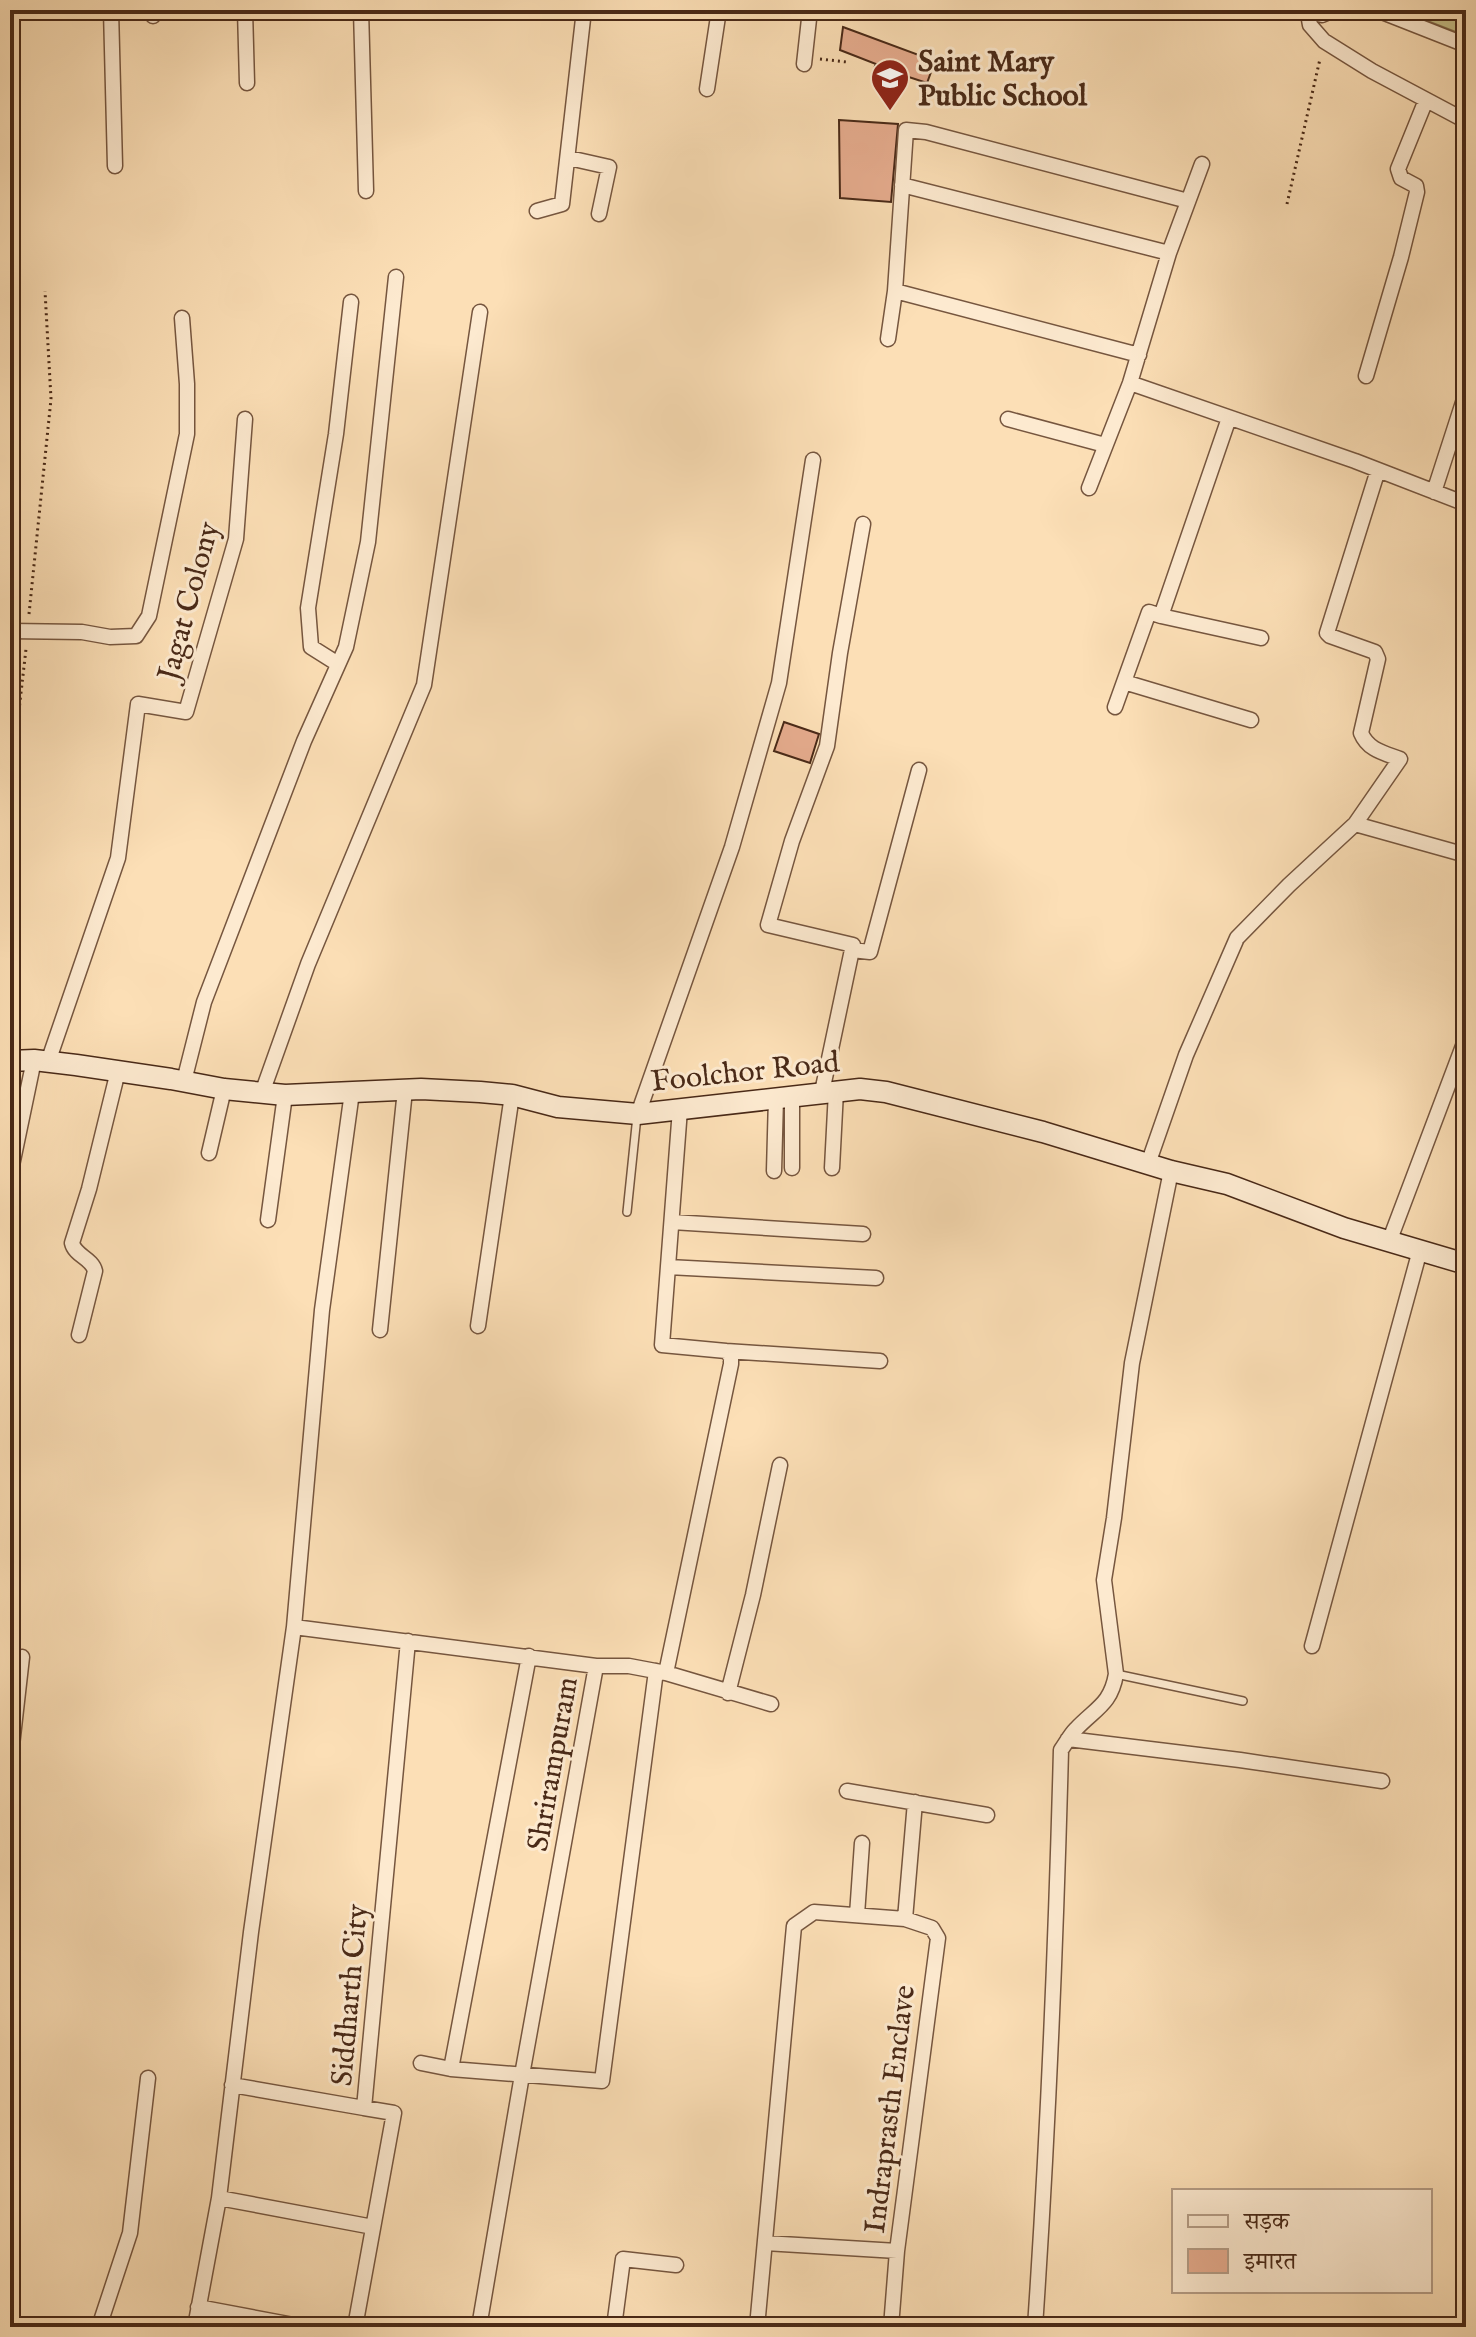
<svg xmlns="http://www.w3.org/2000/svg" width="1476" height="2337" viewBox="0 0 1476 2337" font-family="'IM FELL English','Noto Serif Devanagari',serif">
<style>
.green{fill:#c6c089;stroke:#887450;stroke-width:2}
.building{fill:#e6ac8e;stroke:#492917;stroke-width:2}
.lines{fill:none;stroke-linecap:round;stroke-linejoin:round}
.lane-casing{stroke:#76563f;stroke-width:10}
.street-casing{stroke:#76563f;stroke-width:17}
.secondary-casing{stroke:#492917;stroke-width:23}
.path{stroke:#492917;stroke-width:3;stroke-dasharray:2 4;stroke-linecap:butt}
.lane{stroke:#fdead0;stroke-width:7}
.street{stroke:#fdead0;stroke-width:14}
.secondary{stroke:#fdead0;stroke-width:20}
.labels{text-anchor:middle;stroke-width:6;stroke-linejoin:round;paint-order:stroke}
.poi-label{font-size:30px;font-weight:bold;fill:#492917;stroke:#fdead0;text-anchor:start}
.street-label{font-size:30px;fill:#492917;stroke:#fdead0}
</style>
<rect width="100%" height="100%" fill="#fcdfb6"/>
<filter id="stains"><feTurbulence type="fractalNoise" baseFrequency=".0025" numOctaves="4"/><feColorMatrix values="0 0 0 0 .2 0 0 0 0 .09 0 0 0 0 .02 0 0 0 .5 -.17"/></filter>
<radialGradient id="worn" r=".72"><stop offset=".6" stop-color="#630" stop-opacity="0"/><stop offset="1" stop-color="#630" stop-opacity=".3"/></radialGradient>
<path class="green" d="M1419,10H1466V36L1417,17Z"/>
<path class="building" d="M843,27L935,61L927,83L875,66L876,64L840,50Z
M839,120L898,124L891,202L840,198Z
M784,722L819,734L810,763L774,751Z"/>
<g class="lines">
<g class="lane-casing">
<path id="lane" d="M627,1212L637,1116
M1116,1674L1243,1701"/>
</g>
<g class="street-casing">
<path id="street" d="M111,10L115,166
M153,10V16
M245,10L247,83
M361,10L366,191
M1298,10L1322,15L1334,10
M1377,10L1466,45
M1308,14L1310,25L1324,41L1372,71L1466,121
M804,64L810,10
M707,89L719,10
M569,158L609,167L599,214
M902,185L1169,253
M537,211L562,204L584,10
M895,291L1139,355
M888,339L895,291L906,130L926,132L1188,201
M1366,376L1401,257L1417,192L1416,186L1401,178L1398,169L1426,100
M1130,383L1355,461L1466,504
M1008,419L1105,445
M1089,488L1130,383L1169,253L1202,164
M1434,492L1466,393
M1161,616L1261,638
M10,631L82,632L110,637L136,636L149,616L187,434V384L182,318
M338,664L311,647L308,608L336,434L351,302
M1124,682L1251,720
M1115,707L1149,612L1161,616L1229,418
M1355,824L1466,855
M852,950L870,952L919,770
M48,1062L118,858L138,704L186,712L236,539L245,419
M184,1081L204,1002L304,741L346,647L368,542L396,277
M822,1092L853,945L768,925L792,841L827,746L840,653L863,524
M262,1093L308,964L424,685L480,312
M792,1096V1168
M638,1114L732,847L779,683L813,460
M209,1153L224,1089
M1148,1164L1186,1055L1237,938L1289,885L1355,824L1400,759C1384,753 1368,750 1361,733L1378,659L1375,652L1330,636L1327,633L1378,470
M832,1168L836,1091
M774,1171L776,1098
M10,1175L34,1060
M268,1220L285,1095
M672,1222L863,1234
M1389,1242L1466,1038
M668,1267L876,1278
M478,1326L512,1095
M380,1330L405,1090
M79,1335L95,1271C92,1258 75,1256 72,1243L89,1189L118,1071
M726,1351L880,1361
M294,1627L596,1666
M1312,1646L1420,1250
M666,1673L771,1704
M728,1693L753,1595L780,1465
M1068,1739L1240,1760L1382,1781
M10,1763L22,1657
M847,1791L987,1815
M857,1915L862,1843
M905,1919L915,1802
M421,2063L451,2069L602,2081L656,1671
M451,2069L529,1656
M232,2085L364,2108
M219,2198L373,2227
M765,2243L897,2251
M198,2307L304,2327
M99,2327L130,2233L148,2078
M195,2327L219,2198L251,1932L294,1627L322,1310L352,1092
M355,2327L394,2113L364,2108L408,1641
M479,2327L522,2075L596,1666H629L666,1673L731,1364V1357L726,1351L662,1345L680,1109
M614,2327L623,2259L676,2265
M757,2327L794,1926L814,1912L905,1919L932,1928L938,1938L897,2251L891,2327
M1035,2327C1048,2135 1056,1942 1061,1750C1066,1743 1070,1735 1076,1729C1096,1708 1111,1704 1116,1674L1104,1580L1114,1518L1132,1363L1171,1171"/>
</g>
<g class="secondary-casing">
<path id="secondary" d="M10,1061L34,1060L76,1065L171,1079L224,1089L285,1095L421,1089L480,1092L512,1095L558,1107L638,1114L860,1089L886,1092L1043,1132L1171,1171L1227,1184L1344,1228L1466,1264"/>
</g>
<path class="path" d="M820,59L847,62
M1287,204L1320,59
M29,614L51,399L45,291
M10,789L26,649"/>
<use href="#lane" class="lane"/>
<use href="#street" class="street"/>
<use href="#secondary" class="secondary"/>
</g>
<defs>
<g id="school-pin" transform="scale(2)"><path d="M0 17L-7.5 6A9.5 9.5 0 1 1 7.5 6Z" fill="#8f2418" stroke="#fdead0"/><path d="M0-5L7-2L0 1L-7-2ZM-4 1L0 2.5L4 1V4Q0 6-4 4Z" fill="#fff"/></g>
</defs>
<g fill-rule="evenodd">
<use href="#school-pin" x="890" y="78"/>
</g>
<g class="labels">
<g class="poi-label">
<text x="918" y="71">Saint Mary<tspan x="918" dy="34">Public School</tspan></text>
</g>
<g class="street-label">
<text transform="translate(188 601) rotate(-75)" y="10">Jagat Colony</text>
<text transform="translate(745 1071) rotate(-6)" y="10">Foolchor Road</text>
<text transform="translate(552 1764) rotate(-80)" y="10">Shrirampuram</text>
<text transform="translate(349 1995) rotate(-85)" y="10">Siddharth City</text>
<text transform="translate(889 2109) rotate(-83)" y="10">Indraprasth Enclave</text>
</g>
</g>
<rect width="1476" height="2337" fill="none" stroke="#fcdfb6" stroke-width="40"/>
<rect x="12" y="12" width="1452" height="2313" fill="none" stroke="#492917" stroke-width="4"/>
<rect x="20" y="20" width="1436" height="2297" fill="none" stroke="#492917" stroke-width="2"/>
<rect x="1172" y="2189" width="260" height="104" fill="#fdead0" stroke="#b59d86" stroke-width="2"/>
<rect x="1188" y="2215" width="40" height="12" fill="#fdead0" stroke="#b59d86" stroke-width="2"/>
<text x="1244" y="2229" font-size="24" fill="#492917">सड़क</text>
<rect x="1188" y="2249" width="40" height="24" fill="#e6ac8e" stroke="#b59d86" stroke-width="2"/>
<text x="1244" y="2269" font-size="24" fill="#492917">इमारत</text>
<rect width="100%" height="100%" filter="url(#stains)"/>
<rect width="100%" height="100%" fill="url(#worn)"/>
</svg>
